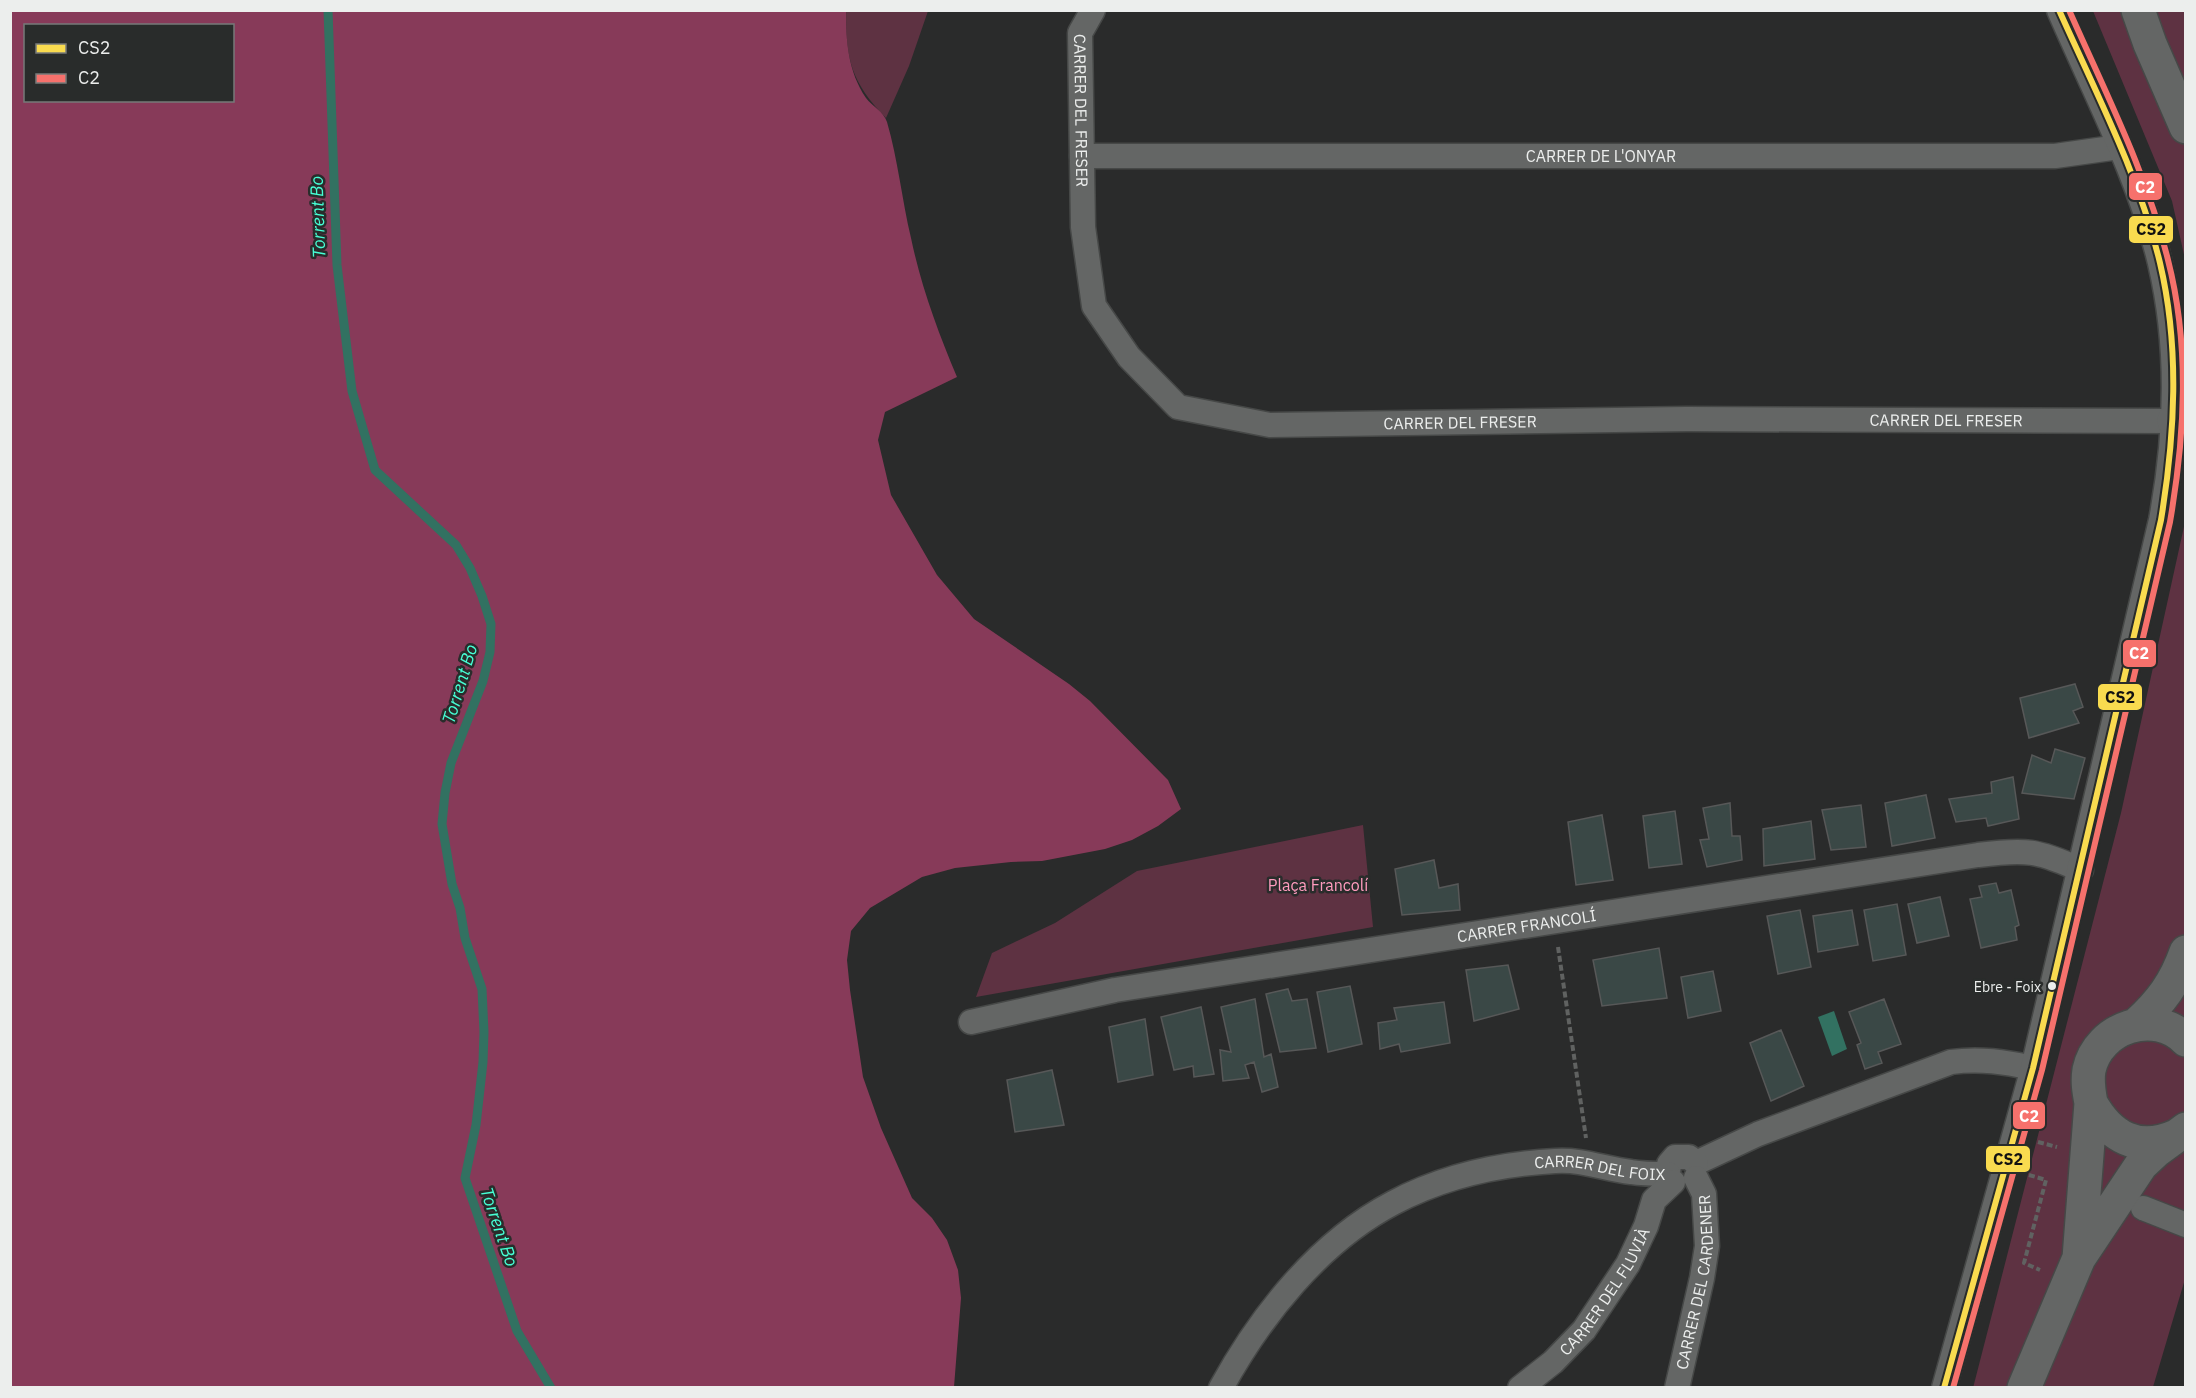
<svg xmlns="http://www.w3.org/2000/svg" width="2196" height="1398" viewBox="0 0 2196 1398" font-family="'IBM Plex Sans',sans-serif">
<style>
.green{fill:#5e3242}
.forest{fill:#873a59;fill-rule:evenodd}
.water{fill:#327161}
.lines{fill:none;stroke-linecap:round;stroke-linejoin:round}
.stream{stroke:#327161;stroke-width:9}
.building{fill:#3a4846;stroke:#575858;stroke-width:1.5}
.street-casing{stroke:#464847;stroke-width:27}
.secondary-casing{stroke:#464847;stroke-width:36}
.path{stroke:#606261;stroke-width:4;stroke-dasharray:6 3;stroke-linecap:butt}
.street{stroke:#646665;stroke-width:24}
.secondary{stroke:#646665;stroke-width:33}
.bus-1-casing{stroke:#292c2b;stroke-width:10}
.bus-2-casing{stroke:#292c2b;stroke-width:10}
.bus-1{stroke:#f9db4f;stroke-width:6}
.bus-2{stroke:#f6716c;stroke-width:6}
.bus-dot{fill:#eceeed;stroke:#292c2b;stroke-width:2}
.labels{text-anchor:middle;stroke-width:5;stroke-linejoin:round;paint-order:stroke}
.bus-label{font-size:14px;fill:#eceeed;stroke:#292c2b;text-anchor:end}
.street-label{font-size:16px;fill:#eceeed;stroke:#292c2b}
.park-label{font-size:16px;fill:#ff9bbe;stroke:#292c2b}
.water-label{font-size:18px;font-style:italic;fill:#46ffd5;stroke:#292c2b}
.line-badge{stroke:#292c2b;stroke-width:2}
.badge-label{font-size:16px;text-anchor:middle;font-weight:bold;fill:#fff}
.pale-badge-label{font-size:16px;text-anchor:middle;font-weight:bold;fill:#111}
</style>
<rect width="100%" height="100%" fill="#2a2b2b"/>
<path class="green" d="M846,11H928L909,66L886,118C851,82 846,60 846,11Z
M2093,11H2185V259L2172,201Z
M2185,522V1279L2153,1387L1973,1388L2121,813Z
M1363,825L1373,927L976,997L992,953L1055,923L1137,871Z"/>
<path class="forest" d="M10,11H846C846,42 848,71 866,98C872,106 884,112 887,122C898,160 902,200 911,238C921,286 938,332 957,377L885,412L878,440L891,495L937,575L974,619L1069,684L1090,701L1168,780L1181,809L1158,826L1132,840L1105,849L1042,861L1011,862L955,868L922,877L870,908L851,931L847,960L850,990L863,1077L881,1128L912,1198L932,1218L947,1240L958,1270L961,1298L954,1387H11ZM26,26H232V100H26Z"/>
<path class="water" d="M1834,1011L1847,1049L1832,1056L1818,1017Z"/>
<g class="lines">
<path class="stream" d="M328,10L337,265L352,391L375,470L456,545L470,568L482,596L491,624L490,652L483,681L451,763L445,793L442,824L452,884L460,908L465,938L482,989L484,1032L483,1062L476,1125L465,1178L517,1331L551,1388"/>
</g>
<path class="building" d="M2075,684L2083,707L2073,711L2079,723L2029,738L2020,698Z
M2055,749L2085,758L2074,799L2022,793L2032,755L2051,763Z
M2013,777L2019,819L1988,826L1986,818L1956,822L1949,799L1992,793L1991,782Z
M1926,795L1935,838L1892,846L1885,803Z
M1730,803L1732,836H1740L1742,860L1707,867L1700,840L1709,839L1703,808Z
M1861,805L1866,847L1831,850L1822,810Z
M1675,811L1682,864L1649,868L1643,816Z
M1602,815L1613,880L1576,885L1568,822Z
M1811,821L1815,859L1764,866L1763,829Z
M1434,860L1439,888L1458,884L1460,910L1402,915L1395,869Z
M1996,883L1999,893L2011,890L2019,925L2015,927L2017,940L1981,948L1970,899L1982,897L1979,886Z
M1940,897L1949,936L1917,943L1908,904Z
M1897,904L1906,955L1873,961L1864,910Z
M1800,910L1811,967L1778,974L1767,916Z
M1852,910L1858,945L1818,952L1813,916Z
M1659,948L1667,998L1602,1006L1593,960Z
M1508,965L1519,1009L1474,1021L1466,970Z
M1713,971L1721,1011L1688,1018L1681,977Z
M1350,986L1362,1044L1328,1052L1317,992Z
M1288,989L1292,1001L1307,999L1316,1048L1280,1052L1266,994Z
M1255,999L1264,1057L1271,1054L1278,1087L1262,1092L1254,1062L1245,1065L1249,1078L1223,1081L1220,1050L1231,1052L1221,1007Z
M1884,999L1901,1044L1878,1052L1882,1063L1865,1069L1857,1045L1861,1043L1849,1012Z
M1444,1002L1450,1043L1401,1052L1399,1044L1380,1049L1378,1023L1397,1020L1394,1008Z
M1201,1007L1214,1074L1194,1077L1193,1066L1174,1070L1161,1017Z
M1145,1019L1153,1075L1118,1082L1109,1027Z
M1781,1030L1804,1086L1771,1101L1750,1043Z
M1052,1070L1064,1125L1015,1132L1007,1080Z"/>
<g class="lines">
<g class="street-casing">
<g id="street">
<path id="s1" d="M1093,10L1080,33L1083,227L1094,306L1129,357L1178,407L1270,425L1687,419L2174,421"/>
<path id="s2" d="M1082,156H2055L2119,147"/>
<path id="s3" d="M971,1022L1115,990L1978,855C2026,849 2037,850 2081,870"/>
<path d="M1696,1163L1758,1134L1951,1062C1980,1058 2005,1062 2033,1068"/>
<path d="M1668,1174L1669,1164L1675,1157H1689L1696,1163"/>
<path d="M2143,1208L2186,1225"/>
<path id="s4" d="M1221,1388C1261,1315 1319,1242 1393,1203C1442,1177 1500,1164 1555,1161C1582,1159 1605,1169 1631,1172C1643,1174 1656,1174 1668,1174"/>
<path id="s5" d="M1520,1388L1553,1362L1584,1330L1628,1264L1646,1226L1654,1200L1673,1182"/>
<path id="s6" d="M1677,1388L1702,1278L1707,1246L1704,1194L1696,1178"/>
<path d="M1944,1388L2033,1068L2161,520C2177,434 2180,348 2160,263C2140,178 2094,91 2059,10"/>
</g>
</g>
<g class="secondary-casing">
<path id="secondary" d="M2138,10L2150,44L2186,127
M2174,421L2186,427
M2137,1024C2161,1002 2175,983 2186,952
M2091,1103C2110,1137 2138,1153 2176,1136
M2079,1258L2091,1103C2089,1092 2087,1082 2089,1070C2098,1027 2155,1008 2186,1040
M2024,1388L2079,1258L2141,1165L2156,1151L2186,1129"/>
</g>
<path class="path" d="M1558,947L1586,1138
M2038,1142L2057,1147
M2029,1175L2046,1180L2024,1263L2040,1270"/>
<use href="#street" class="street"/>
<use href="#secondary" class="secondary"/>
<g class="bus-1-casing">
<path id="bus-1" d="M1944,1388L2033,1068L2161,520C2175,435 2180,348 2160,263C2139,175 2096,93 2059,10"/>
</g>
<g class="bus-2-casing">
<path id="bus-2" d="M1953,1388L2042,1070L2170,522C2185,435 2190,346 2168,260C2147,173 2105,92 2069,10"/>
</g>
<use href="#bus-1" class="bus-1"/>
<use href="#bus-2" class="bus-2"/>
</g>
<circle class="bus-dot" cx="2052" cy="986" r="5"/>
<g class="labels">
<g class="bus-label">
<text x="2041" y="992">Ebre - Foix</text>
</g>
<g class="street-label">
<text dy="6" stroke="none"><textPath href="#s1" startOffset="104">CARRER DEL FRESER</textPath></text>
<text dy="6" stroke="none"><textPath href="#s2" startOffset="519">CARRER DE L'ONYAR</textPath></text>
<text dy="6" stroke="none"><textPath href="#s1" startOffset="1202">CARRER DEL FRESER</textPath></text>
<text dy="6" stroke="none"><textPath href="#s1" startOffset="716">CARRER DEL FRESER</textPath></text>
<text dy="6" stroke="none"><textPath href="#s3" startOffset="564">CARRER FRANCOLÍ</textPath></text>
<text dy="6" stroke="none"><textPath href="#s4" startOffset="470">CARRER DEL FOIX</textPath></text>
<text dy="6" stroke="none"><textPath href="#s6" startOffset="108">CARRER DEL CARDENER</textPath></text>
<text dy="6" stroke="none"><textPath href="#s5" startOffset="130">CARRER DEL FLUVIÀ</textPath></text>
</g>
<g class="park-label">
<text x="1318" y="891">Plaça Francolí</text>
</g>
<g class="water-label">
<text transform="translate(318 217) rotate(-92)" y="6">Torrent Bo</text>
<text transform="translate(460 684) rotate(-73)" y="6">Torrent Bo</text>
<text transform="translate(499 1227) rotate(71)" y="6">Torrent Bo</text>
</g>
</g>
<g class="line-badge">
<rect x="2128" y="172" width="35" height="29" rx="6" fill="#f6716c"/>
<rect x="2128" y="215" width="46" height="29" rx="6" fill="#f9db4f"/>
<rect x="2122" y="639" width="35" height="29" rx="6" fill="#f6716c"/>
<rect x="2097" y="683" width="46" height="28" rx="6" fill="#f9db4f"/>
<rect x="2012" y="1101" width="34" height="29" rx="6" fill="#f6716c"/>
<rect x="1985" y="1145" width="46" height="28" rx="6" fill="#f9db4f"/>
</g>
<g class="badge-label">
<text x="2145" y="193">C2</text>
<text x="2139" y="659">C2</text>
<text x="2029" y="1122">C2</text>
</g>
<g class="pale-badge-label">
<text x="2151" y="235">CS2</text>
<text x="2120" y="703">CS2</text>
<text x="2008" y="1165">CS2</text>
</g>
<rect width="2196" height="1398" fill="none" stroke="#eceeed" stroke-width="24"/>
<rect x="24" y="24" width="210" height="78" fill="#292c2b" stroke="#777a79" stroke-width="1.5"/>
<rect x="36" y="44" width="30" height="9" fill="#f9db4f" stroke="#777a79" stroke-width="1.5"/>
<text x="78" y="54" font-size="18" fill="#eceeed">CS2</text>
<rect x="36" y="74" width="30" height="9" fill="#f6716c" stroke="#777a79" stroke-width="1.5"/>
<text x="78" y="84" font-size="18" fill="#eceeed">C2</text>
</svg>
